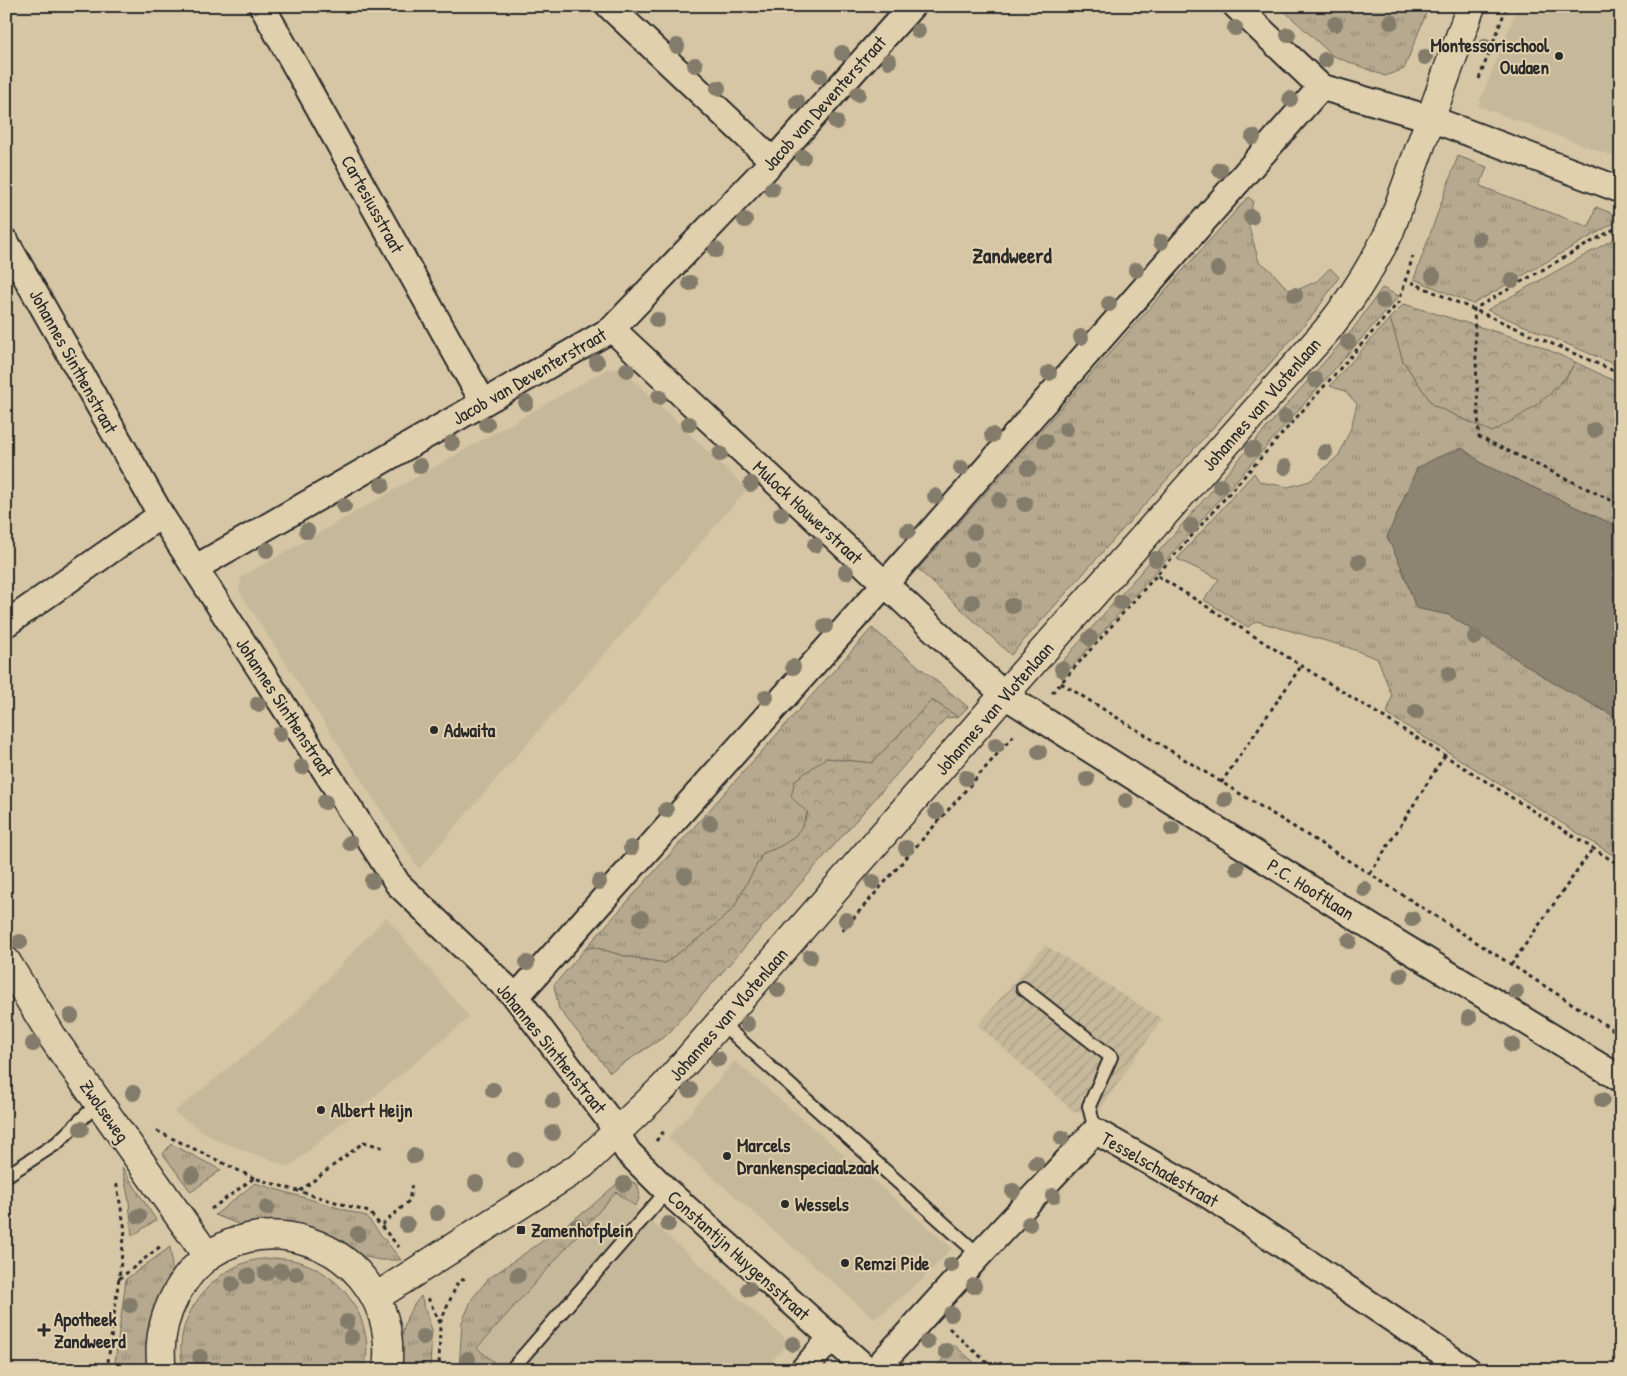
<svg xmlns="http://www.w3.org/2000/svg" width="1627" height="1376" viewBox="0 0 1627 1376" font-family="'Patrick Hand',sans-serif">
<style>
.built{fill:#c6b89a}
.industrial{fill:url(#industrial-furrows)}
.grass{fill:url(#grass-tufts);stroke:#706a5d}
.forest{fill:url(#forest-crowns);stroke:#706a5d}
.water{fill:#8d8471;stroke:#666055}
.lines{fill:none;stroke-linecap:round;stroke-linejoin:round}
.lane-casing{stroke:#2b2b2b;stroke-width:16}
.street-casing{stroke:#2b2b2b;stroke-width:29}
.secondary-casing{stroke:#2b2b2b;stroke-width:31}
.path{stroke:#2b2b2b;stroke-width:3;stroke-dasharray:4 4;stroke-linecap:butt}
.lane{stroke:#e1d0ad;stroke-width:12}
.street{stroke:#e1d0ad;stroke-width:25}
.secondary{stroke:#e1d0ad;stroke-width:28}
.tree{fill:#847b6a}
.poi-dot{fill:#2b2b2b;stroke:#e1d0ad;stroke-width:2}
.labels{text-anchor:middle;stroke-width:4;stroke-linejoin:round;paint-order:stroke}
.poi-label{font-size:19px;font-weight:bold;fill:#2b2b2b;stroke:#e1d0ad;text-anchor:start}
.street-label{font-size:19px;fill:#2b2b2b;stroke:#e1d0ad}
.quarter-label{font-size:21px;font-weight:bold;fill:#2b2b2b;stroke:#e1d0ad}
</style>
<defs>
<pattern id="industrial-furrows" width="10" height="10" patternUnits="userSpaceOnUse" patternTransform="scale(1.25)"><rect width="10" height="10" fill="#c6b89a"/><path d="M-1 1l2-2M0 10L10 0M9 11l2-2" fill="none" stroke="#aa9e85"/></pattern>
<pattern id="grass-tufts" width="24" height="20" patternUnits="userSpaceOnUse" patternTransform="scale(1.25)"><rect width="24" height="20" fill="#b6a98f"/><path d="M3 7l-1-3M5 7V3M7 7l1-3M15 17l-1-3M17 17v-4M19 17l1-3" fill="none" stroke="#948a75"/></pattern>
<pattern id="forest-crowns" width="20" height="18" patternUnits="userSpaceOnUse" patternTransform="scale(1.25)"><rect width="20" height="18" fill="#b6a98f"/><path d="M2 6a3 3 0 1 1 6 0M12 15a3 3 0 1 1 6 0" fill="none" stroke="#948a75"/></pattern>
</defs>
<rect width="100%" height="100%" fill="#d6c6a5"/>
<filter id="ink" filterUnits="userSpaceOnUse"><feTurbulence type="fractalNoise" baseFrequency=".02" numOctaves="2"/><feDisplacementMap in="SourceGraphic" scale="10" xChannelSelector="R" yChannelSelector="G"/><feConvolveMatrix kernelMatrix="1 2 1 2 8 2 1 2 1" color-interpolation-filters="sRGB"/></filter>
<g filter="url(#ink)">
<path class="built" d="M1518,6H1621V159L1478,106Z
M607,369H622L747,489L419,869L239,591L241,577Z
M386,917L469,1017L464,1022L289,1167L216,1140L174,1112L290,1019Z
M735,1061L952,1248L922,1280L875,1319L668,1138Z
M616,1191L789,1342L764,1370H488L493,1362L477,1348Z"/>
<path class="industrial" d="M1045,945L1162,1019L1097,1114L1074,1112L978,1025Z"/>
<path class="grass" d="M1279,6H1429L1404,69L1385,76L1333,56Z
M1458,156L1487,167L1480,186L1589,227L1596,207L1621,217V219L1473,304L1414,279Z
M1248,197L1253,201L1248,223L1259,262C1274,269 1279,284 1293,292L1317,281L1330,268L1339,277L1313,315L1011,655L918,569Z
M1621,235V367L1487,310Z
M1382,288L1399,296L1062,678L1055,670L1353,329Z
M1390,318L1403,361L1433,405L1483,428L1566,379L1575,362L1621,384V528L1483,464L1462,448L1417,469L1387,537L1401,566L1416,608L1449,615L1552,682L1621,720V860L1387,714L1392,696L1378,659L1347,647L1256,621L1248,627L1204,600L1219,579L1177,559L1254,473L1260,482L1288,487L1310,481L1339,455L1351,428L1357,404L1345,391L1330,386Z
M872,628L968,707L958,717L932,700L872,763L826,758L802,828L784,846L763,853L733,909L706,933L665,963L624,956L594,947L585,949Z
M171,1144L221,1170L191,1192L163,1154Z
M122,1167L156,1220L132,1236L129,1201Z
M626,1179L637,1184C640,1193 641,1198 635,1206L616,1192L477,1348L494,1362L488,1370H459L462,1322L472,1299L488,1279L587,1210L621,1180Z
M255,1183L366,1216L401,1260H379L362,1256L339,1241L293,1225L266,1227L243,1226L215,1215Z
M170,1247C178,1287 159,1331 150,1370H114L126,1279Z
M274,1258C282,1259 292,1259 300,1262C344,1275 377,1324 364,1370H184C170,1325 205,1276 247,1262C255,1259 265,1259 274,1258Z
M421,1296L432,1330L430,1370H398C405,1338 397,1324 421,1296Z
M954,1345L983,1370H934Z"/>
<path class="forest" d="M1404,304L1533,343L1575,362C1558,395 1523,415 1492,432L1433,405L1403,361L1390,318Z
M932,700L958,717L946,718L667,1035L610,1072L559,1009L554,985L585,949L594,947L624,956L665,963L706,933L733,909L763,853C787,845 799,837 808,813L791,797L795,780L826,758L872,763Z"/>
<path class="water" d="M1462,448L1483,464L1621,528V720L1552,682L1449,615L1416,608L1401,566L1387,537L1417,468L1438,457Z"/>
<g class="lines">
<g class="lane-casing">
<path id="lane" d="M1023,988L1111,1057L1089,1106L1095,1131
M721,1023L979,1255
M6,1176L57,1143L98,1103
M511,1370L667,1191"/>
</g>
<g class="street-casing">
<path id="street" d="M262,6L483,402
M609,6L773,161
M1236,6L1321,87L1429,118L1621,190
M6,242L161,515L398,884L516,997L607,1117L628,1152L667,1191L868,1370
M612,329L1004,695L1373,928L1621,1079
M195,568L612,329L773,161L912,6
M6,624L161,515
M516,997L885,584L1321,87
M803,1370L832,1337
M875,1370L979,1255L1095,1131L1211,1197L1468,1370"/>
</g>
<g class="secondary-casing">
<path id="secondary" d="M6,961L55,1041L208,1257
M376,1297L582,1165L664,1087L1004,695L1327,330C1352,299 1371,268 1389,233L1471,6
M162,1370C158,1344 163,1319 175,1296C234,1183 404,1240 387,1370"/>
</g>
<path class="path" d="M1479,79L1507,6
M1621,225L1474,309L1479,437L1621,505
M1404,279L1621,374
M1158,576L1621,866
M1061,683L1370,874L1621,1035
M1052,693L1399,302L1413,256
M1221,783L1302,665
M1370,874L1445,755
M842,931L1014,735
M1511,965L1593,848
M157,1131L254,1178
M656,1141L665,1130
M300,1191L364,1142L384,1148
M211,1209L254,1178L369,1212L399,1247
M382,1225L409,1201L412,1183
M119,1279L162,1245
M428,1298L440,1323L439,1370
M440,1323L457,1284L465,1278
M949,1328L995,1370
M107,1370L125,1230L116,1181"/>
<use href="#lane" class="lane"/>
<use href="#street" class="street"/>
<use href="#secondary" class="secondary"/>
</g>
<g class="tree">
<circle cx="1391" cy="22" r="8"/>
<circle cx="1335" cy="24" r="8"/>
<circle cx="1235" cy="28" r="8"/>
<circle cx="918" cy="31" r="8"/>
<circle cx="1288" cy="35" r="8"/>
<circle cx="677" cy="46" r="8"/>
<circle cx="1485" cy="47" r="8"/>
<circle cx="842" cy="53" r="8"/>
<circle cx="1425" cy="57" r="8"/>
<circle cx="1325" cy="60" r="8"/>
<circle cx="889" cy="61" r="8"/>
<circle cx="695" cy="65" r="8"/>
<circle cx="820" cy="76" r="8"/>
<circle cx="718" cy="88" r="8"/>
<circle cx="858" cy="94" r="8"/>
<circle cx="1290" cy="99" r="8"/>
<circle cx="797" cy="102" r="8"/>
<circle cx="836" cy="122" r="8"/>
<circle cx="1253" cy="137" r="8"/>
<circle cx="803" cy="157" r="8"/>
<circle cx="1220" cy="170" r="8"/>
<circle cx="772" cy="189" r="8"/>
<circle cx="1251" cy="217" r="8"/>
<circle cx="745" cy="220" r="8"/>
<circle cx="1479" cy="239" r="8"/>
<circle cx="1161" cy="242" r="8"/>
<circle cx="716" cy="250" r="8"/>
<circle cx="1218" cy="269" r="8"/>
<circle cx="1136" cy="270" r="8"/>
<circle cx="1433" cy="276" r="8"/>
<circle cx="1512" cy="280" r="8"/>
<circle cx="690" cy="283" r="8"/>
<circle cx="1295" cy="295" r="8"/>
<circle cx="1383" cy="301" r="8"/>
<circle cx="1109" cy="304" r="8"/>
<circle cx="657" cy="320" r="8"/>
<circle cx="1081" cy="337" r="8"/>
<circle cx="1348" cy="342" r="8"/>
<circle cx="597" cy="362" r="8"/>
<circle cx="627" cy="370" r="8"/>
<circle cx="1049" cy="373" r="8"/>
<circle cx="1315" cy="380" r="8"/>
<circle cx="659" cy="397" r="8"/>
<circle cx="526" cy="403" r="8"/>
<circle cx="1285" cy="417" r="8"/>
<circle cx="487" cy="424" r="8"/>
<circle cx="689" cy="424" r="8"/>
<circle cx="1066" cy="429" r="8"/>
<circle cx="1594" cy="430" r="8"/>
<circle cx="992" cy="435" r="8"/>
<circle cx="1045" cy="441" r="8"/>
<circle cx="452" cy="443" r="8"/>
<circle cx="1253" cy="449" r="8"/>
<circle cx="1325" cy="452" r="8"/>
<circle cx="720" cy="454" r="8"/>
<circle cx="420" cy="466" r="8"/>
<circle cx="1285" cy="467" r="8"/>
<circle cx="961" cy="468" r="8"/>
<circle cx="1029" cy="468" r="8"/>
<circle cx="751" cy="484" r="8"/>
<circle cx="382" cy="485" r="8"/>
<circle cx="1220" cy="486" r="8"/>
<circle cx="935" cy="496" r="8"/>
<circle cx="999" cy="500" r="8"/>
<circle cx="1025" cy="504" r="8"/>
<circle cx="344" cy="506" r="8"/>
<circle cx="781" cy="514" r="8"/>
<circle cx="1191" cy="526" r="8"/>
<circle cx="307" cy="531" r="8"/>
<circle cx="908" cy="531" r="8"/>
<circle cx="974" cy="532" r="8"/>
<circle cx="815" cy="545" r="8"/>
<circle cx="267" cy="550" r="8"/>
<circle cx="971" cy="559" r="8"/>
<circle cx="1156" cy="559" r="8"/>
<circle cx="1359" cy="562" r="8"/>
<circle cx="846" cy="572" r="8"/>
<circle cx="972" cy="602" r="8"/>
<circle cx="1121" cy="602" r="8"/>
<circle cx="1012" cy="606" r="8"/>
<circle cx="825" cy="626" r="8"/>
<circle cx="1475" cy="637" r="8"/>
<circle cx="1090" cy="638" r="8"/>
<circle cx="793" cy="667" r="8"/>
<circle cx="1062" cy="669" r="8"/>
<circle cx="1449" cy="674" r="8"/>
<circle cx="766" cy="697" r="8"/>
<circle cx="258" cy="704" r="8"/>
<circle cx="1416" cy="712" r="8"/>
<circle cx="280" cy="734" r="8"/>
<circle cx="996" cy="745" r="8"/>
<circle cx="1039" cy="752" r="8"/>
<circle cx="302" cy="767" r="8"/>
<circle cx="966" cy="778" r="8"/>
<circle cx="1087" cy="779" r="8"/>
<circle cx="1225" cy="800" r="8"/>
<circle cx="1126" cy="801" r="8"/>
<circle cx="325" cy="802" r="8"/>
<circle cx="666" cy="810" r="8"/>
<circle cx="936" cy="812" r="8"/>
<circle cx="710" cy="823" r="8"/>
<circle cx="1172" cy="829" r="8"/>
<circle cx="350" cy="843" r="8"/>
<circle cx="631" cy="848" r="8"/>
<circle cx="906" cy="848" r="8"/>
<circle cx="1237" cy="868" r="8"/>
<circle cx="685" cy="876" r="8"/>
<circle cx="372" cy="881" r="8"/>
<circle cx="599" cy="882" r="8"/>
<circle cx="873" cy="882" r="8"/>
<circle cx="1364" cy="889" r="8"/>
<circle cx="641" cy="918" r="8"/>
<circle cx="1412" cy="919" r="8"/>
<circle cx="846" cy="920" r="8"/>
<circle cx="1349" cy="941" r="8"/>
<circle cx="20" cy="942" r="8"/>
<circle cx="810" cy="957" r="8"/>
<circle cx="527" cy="963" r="8"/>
<circle cx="1401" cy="975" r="8"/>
<circle cx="778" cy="990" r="8"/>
<circle cx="1516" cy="992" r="8"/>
<circle cx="71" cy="1016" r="8"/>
<circle cx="1469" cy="1018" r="8"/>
<circle cx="747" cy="1024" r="8"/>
<circle cx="33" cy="1044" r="8"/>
<circle cx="1512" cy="1045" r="8"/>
<circle cx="718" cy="1059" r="8"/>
<circle cx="493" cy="1090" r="8"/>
<circle cx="690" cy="1090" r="8"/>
<circle cx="133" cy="1093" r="8"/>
<circle cx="1602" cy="1100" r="8"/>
<circle cx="553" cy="1101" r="8"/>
<circle cx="81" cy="1129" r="8"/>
<circle cx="553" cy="1133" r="8"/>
<circle cx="1062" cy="1138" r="8"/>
<circle cx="414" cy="1156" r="8"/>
<circle cx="515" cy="1160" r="8"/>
<circle cx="1036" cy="1163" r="8"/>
<circle cx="192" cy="1175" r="8"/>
<circle cx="476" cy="1183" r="8"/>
<circle cx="624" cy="1184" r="8"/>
<circle cx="1013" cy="1191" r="8"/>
<circle cx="1053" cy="1196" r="8"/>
<circle cx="267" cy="1208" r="8"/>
<circle cx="437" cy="1213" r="8"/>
<circle cx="139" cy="1216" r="8"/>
<circle cx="668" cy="1224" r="8"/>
<circle cx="1029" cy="1224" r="8"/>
<circle cx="407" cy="1225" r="8"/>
<circle cx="577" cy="1227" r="8"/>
<circle cx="358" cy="1234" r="8"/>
<circle cx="951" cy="1265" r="8"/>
<circle cx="281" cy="1271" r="8"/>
<circle cx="266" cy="1273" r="8"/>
<circle cx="296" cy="1274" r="8"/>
<circle cx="518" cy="1275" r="8"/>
<circle cx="248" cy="1276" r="8"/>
<circle cx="232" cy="1284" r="8"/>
<circle cx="974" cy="1286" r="8"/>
<circle cx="749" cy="1289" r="8"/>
<circle cx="130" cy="1305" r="8"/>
<circle cx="951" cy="1314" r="8"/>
<circle cx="347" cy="1322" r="8"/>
<circle cx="351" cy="1337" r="8"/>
<circle cx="423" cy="1337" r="8"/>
<circle cx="927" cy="1342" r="8"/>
<circle cx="793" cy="1344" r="8"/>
<circle cx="946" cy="1351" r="8"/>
<circle cx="200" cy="1357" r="8"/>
<circle cx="468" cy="1359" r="8"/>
</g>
</g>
<g class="poi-dot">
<circle cx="1559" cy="56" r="5"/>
<circle cx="434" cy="730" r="5"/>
<circle cx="321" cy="1110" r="5"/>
<circle cx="727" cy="1156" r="5"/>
<circle cx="785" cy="1204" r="5"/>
<rect x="516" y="1225" width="10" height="10" rx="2.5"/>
<circle cx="845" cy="1263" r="5"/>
<path d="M41.5 1322.5h5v5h5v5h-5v5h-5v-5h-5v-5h5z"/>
</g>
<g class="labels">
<g class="poi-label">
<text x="1549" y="52" text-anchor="end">Montessorischool<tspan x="1549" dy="22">Oudaen</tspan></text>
<text x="444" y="737">Adwaita</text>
<text x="331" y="1117">Albert Heijn</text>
<text x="737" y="1152">Marcels<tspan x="737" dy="22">Drankenspeciaalzaak</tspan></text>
<text x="795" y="1211">Wessels</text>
<text x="531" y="1237">Zamenhofplein</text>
<text x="855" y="1270">Remzi Pide</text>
<text x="54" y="1326">Apotheek<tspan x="54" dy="22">Zandweerd</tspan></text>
</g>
<g class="street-label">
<text transform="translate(824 103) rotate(-48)" y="7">Jacob van Deventerstraat</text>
<text transform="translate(373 204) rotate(61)" y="7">Cartesiusstraat</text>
<text transform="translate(74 361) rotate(61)" y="7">Johannes Sinthenstraat</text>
<text transform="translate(529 376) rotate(-30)" y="7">Jacob van Deventerstraat</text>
<text transform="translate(1261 404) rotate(-49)" y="7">Johannes van Vlotenlaan</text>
<text transform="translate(808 512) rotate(43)" y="7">Mulock Houwerstraat</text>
<text transform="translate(285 707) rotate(57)" y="7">Johannes Sinthenstraat</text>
<text transform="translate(994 708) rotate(-49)" y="7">Johannes van Vlotenlaan</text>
<text transform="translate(1311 889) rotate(32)" y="7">P.C. Hooftlaan</text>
<text transform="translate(728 1014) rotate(-49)" y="7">Johannes van Vlotenlaan</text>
<text transform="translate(552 1048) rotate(51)" y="7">Johannes Sinthenstraat</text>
<text transform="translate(105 1111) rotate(55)" y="7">Zwolseweg</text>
<text transform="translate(1160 1169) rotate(30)" y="7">Tesselschadestraat</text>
<text transform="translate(739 1255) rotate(42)" y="7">Constantijn Huygensstraat</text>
</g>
<g class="quarter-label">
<text x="1012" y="263">Zandweerd</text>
</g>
</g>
<rect width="1627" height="1376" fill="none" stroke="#e1d0ad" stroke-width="25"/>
<rect x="12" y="12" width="1602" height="1351" fill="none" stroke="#2b2b2b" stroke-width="2" filter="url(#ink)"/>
</svg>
